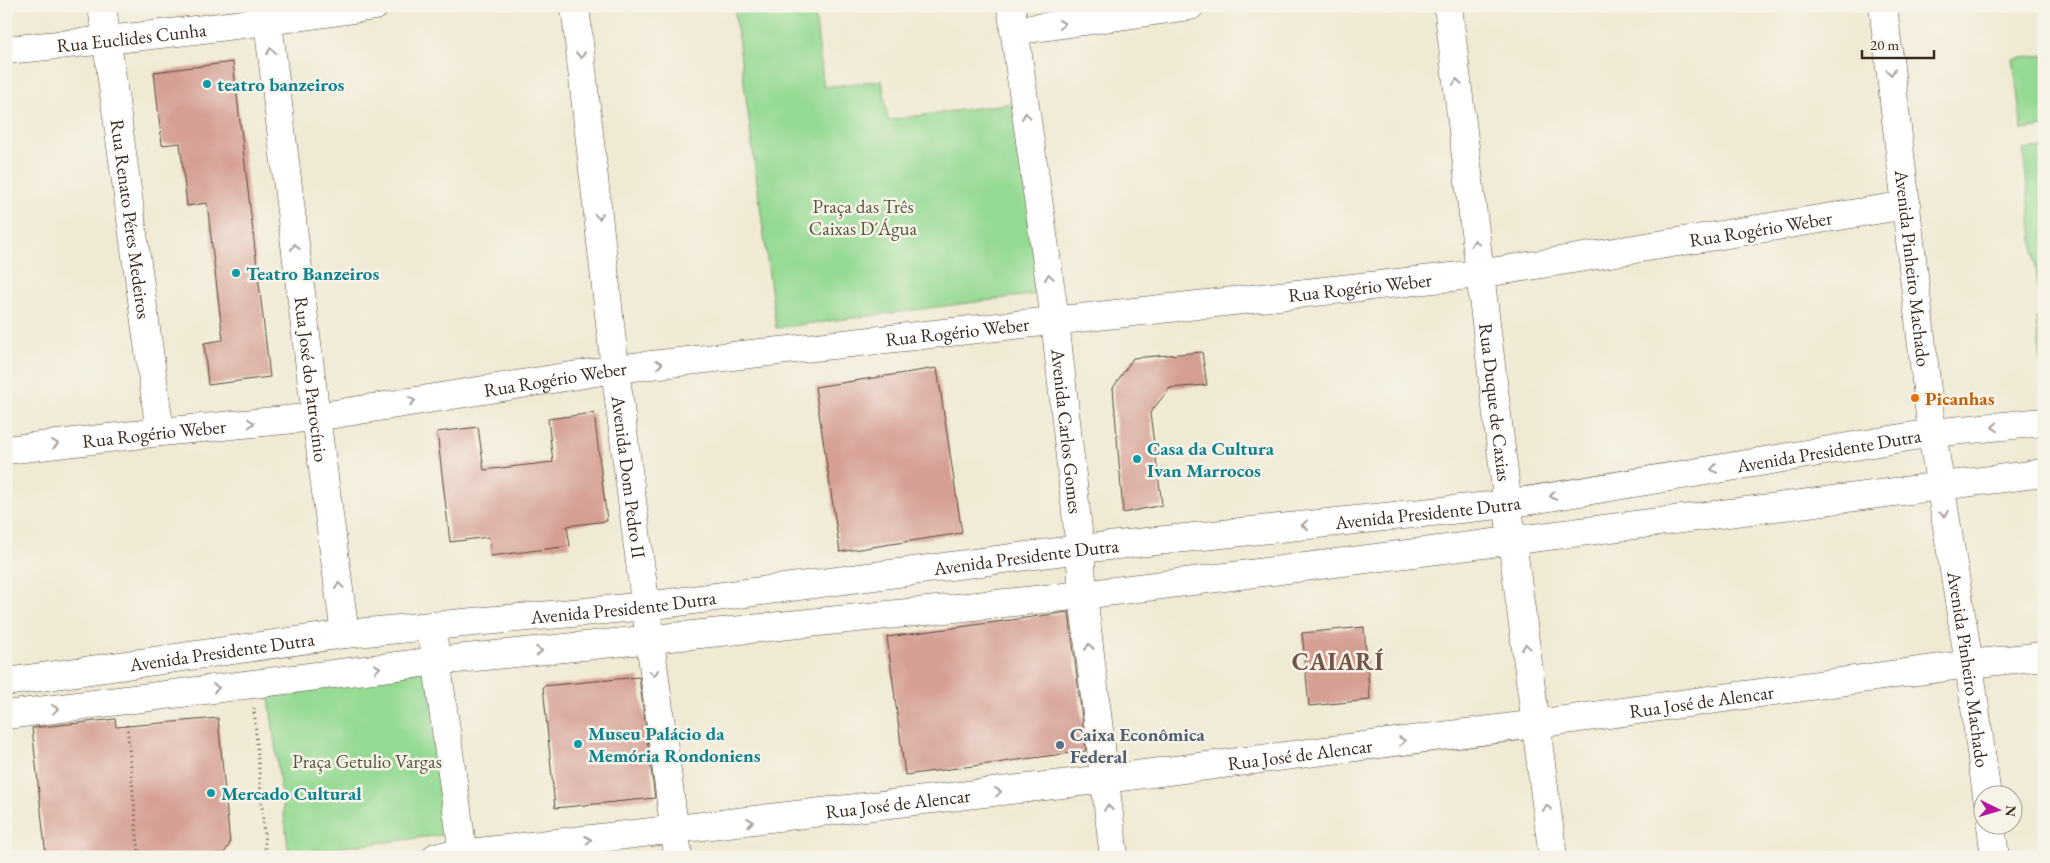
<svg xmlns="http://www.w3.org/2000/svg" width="2050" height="863" viewBox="0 0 2050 863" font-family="'EB Garamond',serif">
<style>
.green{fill:#95da93;stroke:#688258}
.building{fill:#d59f94}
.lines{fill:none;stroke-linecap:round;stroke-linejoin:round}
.minor-casing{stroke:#564739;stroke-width:29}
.path{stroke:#564739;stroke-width:3;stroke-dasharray:1 4;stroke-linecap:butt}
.minor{stroke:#fff;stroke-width:28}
.oneway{stroke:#a79f9a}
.culture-dot{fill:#0f9aa8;stroke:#f7f3e8;stroke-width:2}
.food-dot{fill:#e8710a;stroke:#f7f3e8;stroke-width:2}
.service-dot{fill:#5c6f8a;stroke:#f7f3e8;stroke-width:2}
.labels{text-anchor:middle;stroke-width:5;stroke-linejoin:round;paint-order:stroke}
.street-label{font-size:19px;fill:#3b2a1e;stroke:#f7f3e8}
.culture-label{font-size:19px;font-weight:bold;fill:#0d838f;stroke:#f7f3e8;text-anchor:start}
.park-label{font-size:19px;fill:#52563b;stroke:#f7f3e8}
.food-label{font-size:19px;font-weight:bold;fill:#c56008;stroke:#f7f3e8;text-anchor:start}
.service-label{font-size:19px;font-weight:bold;fill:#4e5e75;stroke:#f7f3e8;text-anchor:start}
.district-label{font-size:24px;font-weight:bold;letter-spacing:1px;fill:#715347;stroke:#f7f3e8}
</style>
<rect width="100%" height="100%" fill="#f7f3e8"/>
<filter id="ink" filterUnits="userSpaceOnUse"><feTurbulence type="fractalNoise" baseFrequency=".02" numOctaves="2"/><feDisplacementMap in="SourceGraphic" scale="10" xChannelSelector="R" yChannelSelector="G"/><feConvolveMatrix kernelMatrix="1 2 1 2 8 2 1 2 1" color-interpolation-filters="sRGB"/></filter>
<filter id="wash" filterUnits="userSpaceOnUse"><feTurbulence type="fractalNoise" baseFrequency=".0096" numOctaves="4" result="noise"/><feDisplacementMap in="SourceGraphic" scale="20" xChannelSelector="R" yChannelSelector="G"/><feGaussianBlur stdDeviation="1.12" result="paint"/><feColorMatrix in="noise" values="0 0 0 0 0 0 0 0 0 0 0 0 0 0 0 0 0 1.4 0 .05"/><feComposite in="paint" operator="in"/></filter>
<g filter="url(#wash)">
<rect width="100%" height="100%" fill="#f0ead4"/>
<path class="green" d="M734,6H814L824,87L882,80L888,120L1020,102L1045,293L776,328Z
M2044,55V127L2022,130L2013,59Z
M2044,148V294L2039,295L2023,150Z
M2044,317V387L2036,318Z
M446,668L466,832L289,854L268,690Z"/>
<g id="blocks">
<path class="building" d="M233,62L270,377L208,385L204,343L223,340L207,203L187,206L180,143L162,145L154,72Z
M1202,352L1207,385L1170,388L1150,413L1162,505L1123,513L1113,388L1133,358Z
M937,368L962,533L840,552L815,387Z
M594,413L607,521L567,526L570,546L491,556L489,537L450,542L437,432L478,427L484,470L553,462L548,419Z
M1069,612L1086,751L905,775L887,637Z
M1364,627L1370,700L1309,706L1302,633Z
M639,677L655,798L555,808L543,686Z
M218,718L230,844L224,853L167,857H46L32,728L115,719L116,727Z"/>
</g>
</g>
<g filter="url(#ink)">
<use href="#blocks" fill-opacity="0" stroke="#564739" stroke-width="1"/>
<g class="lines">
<g class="minor-casing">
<g id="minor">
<path id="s1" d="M102,6L160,432"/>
<path id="s2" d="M266,6L316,417L345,634"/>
<path id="s3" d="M575,6L615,369L678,857"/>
<path id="s4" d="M1011,6L1055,320L1080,549L1083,595L1114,857"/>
<path id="s5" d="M1448,6L1512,540L1553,857"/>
<path id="s6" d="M1883,6L1932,433L1969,664L1987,796"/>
<path d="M1014,31L1190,6"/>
<path id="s7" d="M6,50C130,39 253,24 375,6"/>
<path id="s8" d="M6,450L160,432L316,417L615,369L1479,274L1907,205"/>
<path d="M434,644L463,853"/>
<path id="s9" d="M6,682L345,634L647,606L1080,549L1508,504L1932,433L2044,422"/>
<path d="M6,715L437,661L1083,595L2044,473"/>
<path d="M1991,826L1995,857"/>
<path id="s10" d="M436,857L1105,779L1536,724L1969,664L2044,656"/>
</g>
</g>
<path class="path" d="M254,708L266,857
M127,725L139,857"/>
<use href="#minor" class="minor"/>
</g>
<defs><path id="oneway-chevron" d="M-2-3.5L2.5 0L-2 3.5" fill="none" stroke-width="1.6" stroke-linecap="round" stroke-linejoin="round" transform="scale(1.25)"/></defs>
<g class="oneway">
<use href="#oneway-chevron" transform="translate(1062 24) rotate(-8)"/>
<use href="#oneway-chevron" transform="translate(271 51) rotate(-97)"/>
<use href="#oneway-chevron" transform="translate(581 55) rotate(84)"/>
<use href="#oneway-chevron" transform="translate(1891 72) rotate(83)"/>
<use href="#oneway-chevron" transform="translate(1457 82) rotate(-97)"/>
<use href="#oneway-chevron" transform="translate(1026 116) rotate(-98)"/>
<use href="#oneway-chevron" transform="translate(599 216) rotate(84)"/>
<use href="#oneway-chevron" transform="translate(1475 243) rotate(-97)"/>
<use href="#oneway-chevron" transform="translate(295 247) rotate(-97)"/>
<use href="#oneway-chevron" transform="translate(1049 277) rotate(-98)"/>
<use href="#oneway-chevron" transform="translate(659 364) rotate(-6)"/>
<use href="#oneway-chevron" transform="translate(412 401) rotate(-9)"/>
<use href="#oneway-chevron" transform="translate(251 423) rotate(-5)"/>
<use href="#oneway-chevron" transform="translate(1995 427) rotate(175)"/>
<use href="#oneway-chevron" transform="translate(55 444) rotate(-7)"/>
<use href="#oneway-chevron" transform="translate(1714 469) rotate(170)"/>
<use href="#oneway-chevron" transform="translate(1553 496) rotate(170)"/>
<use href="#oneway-chevron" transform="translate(1944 514) rotate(80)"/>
<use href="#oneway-chevron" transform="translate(1305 525) rotate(174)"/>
<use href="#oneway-chevron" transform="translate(339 586) rotate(-98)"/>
<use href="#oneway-chevron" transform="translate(1089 647) rotate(-97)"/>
<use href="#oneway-chevron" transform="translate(1526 647) rotate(-98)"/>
<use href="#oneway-chevron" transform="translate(539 651) rotate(-6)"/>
<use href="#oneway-chevron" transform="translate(377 668) rotate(-7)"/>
<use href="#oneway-chevron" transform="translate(654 673) rotate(83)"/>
<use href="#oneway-chevron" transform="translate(216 688) rotate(-7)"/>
<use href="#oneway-chevron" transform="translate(55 709) rotate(-7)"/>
<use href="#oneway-chevron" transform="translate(1402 741) rotate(-7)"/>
<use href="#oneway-chevron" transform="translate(998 792) rotate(-7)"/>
<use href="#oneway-chevron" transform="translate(1108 808) rotate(-97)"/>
<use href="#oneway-chevron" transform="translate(1547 808) rotate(-97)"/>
<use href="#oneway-chevron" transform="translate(750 822) rotate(-7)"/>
<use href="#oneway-chevron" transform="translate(588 840) rotate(-6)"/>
</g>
</g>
<g class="culture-dot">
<circle cx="207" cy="84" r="5"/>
<circle cx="236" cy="273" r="5"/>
<circle cx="1137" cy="459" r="5"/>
<circle cx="578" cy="744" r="5"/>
<circle cx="211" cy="793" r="5"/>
</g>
<circle class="food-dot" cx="1915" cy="398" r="5"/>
<circle class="service-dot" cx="1060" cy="745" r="5"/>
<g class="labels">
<g class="street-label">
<text dy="7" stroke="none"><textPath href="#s7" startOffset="126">Rua Euclides Cunha</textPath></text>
<text dy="7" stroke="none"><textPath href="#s1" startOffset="215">Rua Renato Péres Medeiros</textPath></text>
<text dy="7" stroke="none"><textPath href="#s8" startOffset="1769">Rua Rogério Weber</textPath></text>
<text dy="7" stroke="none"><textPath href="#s6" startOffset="264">Avenida Pinheiro Machado</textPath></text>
<text dy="7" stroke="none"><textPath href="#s8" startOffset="1364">Rua Rogério Weber</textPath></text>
<text dy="7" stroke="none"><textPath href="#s8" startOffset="959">Rua Rogério Weber</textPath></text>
<text dy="7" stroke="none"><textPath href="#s8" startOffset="554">Rua Rogério Weber</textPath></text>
<text dy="7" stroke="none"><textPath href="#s2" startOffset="376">Rua José do Patrocínio</textPath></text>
<text dy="7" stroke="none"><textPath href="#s5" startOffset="399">Rua Duque de Caxias</textPath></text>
<text dy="7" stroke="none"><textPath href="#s4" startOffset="429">Avenida Carlos Gomes</textPath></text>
<text dy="7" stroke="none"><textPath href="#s8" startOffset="149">Rua Rogério Weber</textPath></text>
<text dy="7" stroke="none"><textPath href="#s9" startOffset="1838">Avenida Presidente Dutra</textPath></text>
<text dy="7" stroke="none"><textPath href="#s3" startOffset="474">Avenida Dom Pedro II</textPath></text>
<text dy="7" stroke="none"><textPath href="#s9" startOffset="1432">Avenida Presidente Dutra</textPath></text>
<text dy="7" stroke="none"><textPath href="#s9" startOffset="1028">Avenida Presidente Dutra</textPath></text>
<text dy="7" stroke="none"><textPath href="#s9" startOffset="622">Avenida Presidente Dutra</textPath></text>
<text dy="7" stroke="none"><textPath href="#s9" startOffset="218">Avenida Presidente Dutra</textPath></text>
<text dy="7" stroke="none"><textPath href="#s6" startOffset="669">Avenida Pinheiro Machado</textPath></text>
<text dy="7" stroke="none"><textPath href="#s10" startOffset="1275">Rua José de Alencar</textPath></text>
<text dy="7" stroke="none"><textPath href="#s10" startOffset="870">Rua José de Alencar</textPath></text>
<text dy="7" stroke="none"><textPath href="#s10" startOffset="465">Rua José de Alencar</textPath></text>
</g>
<g class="culture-label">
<text x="217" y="91">teatro banzeiros</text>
<text x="246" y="280">Teatro Banzeiros</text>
<text x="1147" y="455">Casa da Cultura<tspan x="1147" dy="22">Ivan Marrocos</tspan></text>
<text x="588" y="740">Museu Palácio da<tspan x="588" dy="22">Memória Rondoniens</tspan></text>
<text x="221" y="800">Mercado Cultural</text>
</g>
<g class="park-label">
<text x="863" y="213">Praça das Três<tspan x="863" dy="22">Caixas D´Água</tspan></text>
<text x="367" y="768">Praça Getulio Vargas</text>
</g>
<g class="food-label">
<text x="1925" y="405">Picanhas</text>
</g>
<g class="service-label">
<text x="1070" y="741">Caixa Econômica<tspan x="1070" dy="22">Federal</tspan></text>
</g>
<g class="district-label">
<text x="1338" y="670">CAIARÍ</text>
</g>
</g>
<rect width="2050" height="863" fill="none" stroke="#f7f3e8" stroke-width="25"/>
<g transform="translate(1998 810) rotate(95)"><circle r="24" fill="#f7f3e8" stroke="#aca397"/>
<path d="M0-4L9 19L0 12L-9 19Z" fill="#b5179e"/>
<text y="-8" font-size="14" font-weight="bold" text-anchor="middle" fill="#3b2a1e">N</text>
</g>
<path d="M1862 50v8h72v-8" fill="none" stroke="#3b2a1e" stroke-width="2.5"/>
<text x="1870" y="50" font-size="15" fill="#3b2a1e" stroke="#f7f3e8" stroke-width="4" paint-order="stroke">20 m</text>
</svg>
